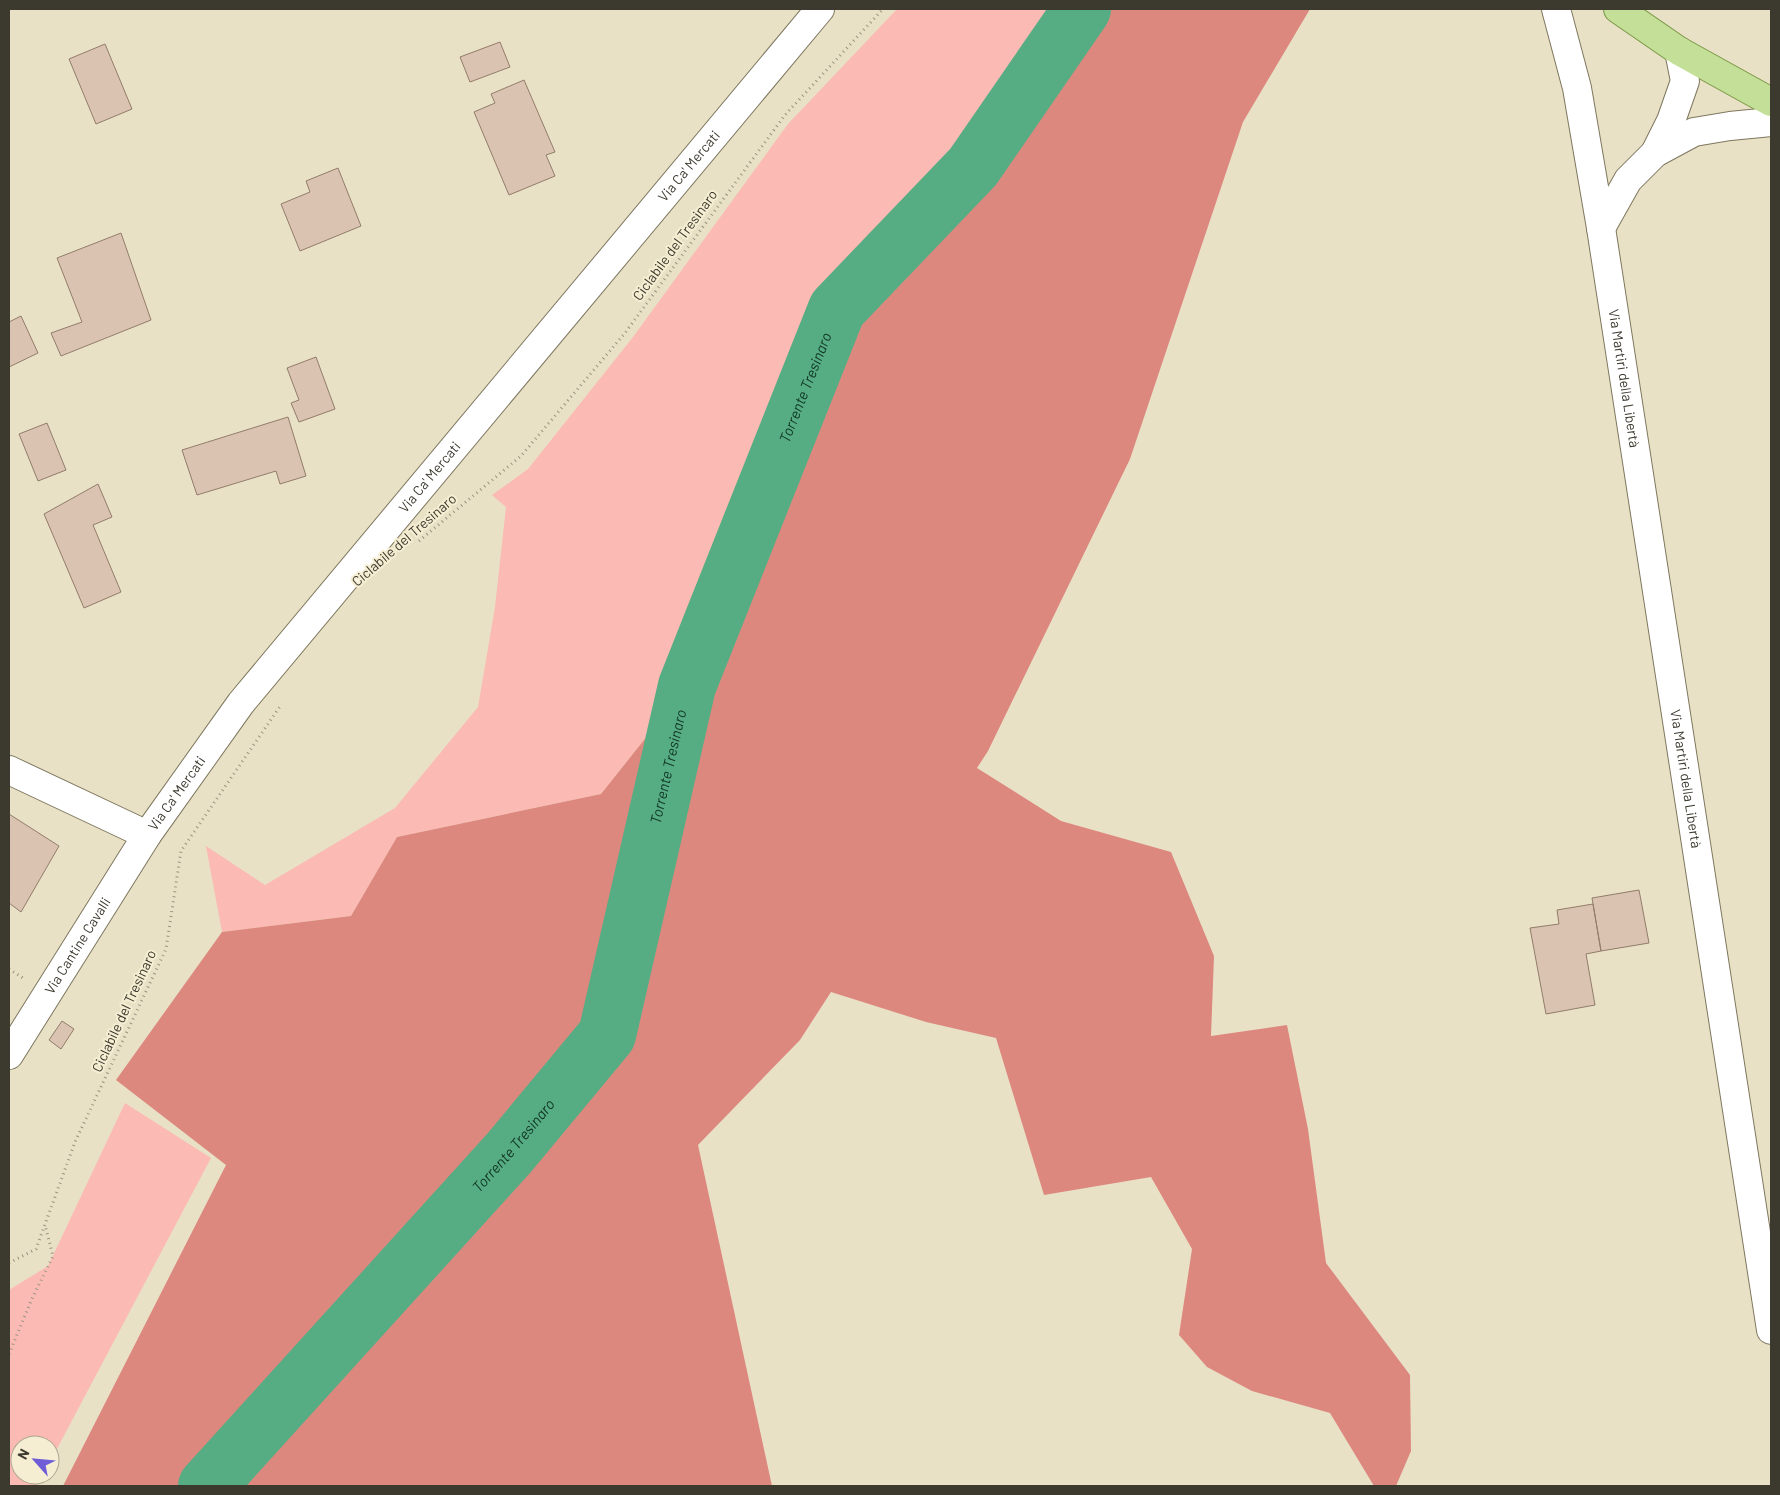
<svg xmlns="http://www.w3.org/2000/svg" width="1780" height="1495" viewBox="0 0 1780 1495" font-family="Barlow,sans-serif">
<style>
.green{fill:#fbbab3}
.forest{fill:#dc887f}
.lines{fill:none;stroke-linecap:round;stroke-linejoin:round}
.river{stroke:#57ad83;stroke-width:58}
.building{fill:#dbc3b1;stroke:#917c6b}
.minor-casing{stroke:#7e775f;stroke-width:30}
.major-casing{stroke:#7a9745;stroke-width:30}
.path{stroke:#999480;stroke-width:3;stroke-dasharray:1 4;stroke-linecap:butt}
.minor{stroke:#fff;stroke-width:28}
.major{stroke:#c4df97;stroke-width:28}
.labels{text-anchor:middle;stroke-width:4;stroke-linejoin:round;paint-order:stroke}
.street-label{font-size:14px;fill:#3c392e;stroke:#f6eed3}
.water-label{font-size:15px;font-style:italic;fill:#0f3524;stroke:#f6eed3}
</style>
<rect width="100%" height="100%" fill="#e9e1c6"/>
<path class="green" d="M897,9H1082L973,167L837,309L687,686L601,794L397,837L351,916L222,932L206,846L265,885L395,808L478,707L495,607L506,507L492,495L528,469L633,337L788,124Z
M125,1103L211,1158L50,1462V1445H20V1475H43L37,1486H9V1290L48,1266Z"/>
<path class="forest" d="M1082,9H1310L1243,122L1130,459L988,751L977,768L1061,821L1171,852L1214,956L1211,1036L1287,1025L1308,1129L1326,1263L1410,1375L1411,1451L1396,1486H1374L1330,1413L1252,1391L1207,1367L1179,1335L1192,1249L1151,1177L1044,1195L996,1038L926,1022L831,992L800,1040L698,1145L772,1486H63L226,1165L116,1080L222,932L351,916L397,837L601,794L687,686L837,309L973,167Z"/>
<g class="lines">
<path class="river" id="s1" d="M207,1486L509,1153L607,1035L687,686L837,309L973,167L1082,9"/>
</g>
<path class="building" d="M500,42L510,67L470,82L460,57Z
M105,44L132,109L96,124L69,59Z
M524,80L555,152L546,155L555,176L509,195L474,112L495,103L491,94Z
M338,168L361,226L300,251L281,204L310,192L306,181Z
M121,233L151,320L61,356L51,333L82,322L57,258Z
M21,316L38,353L9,367V322Z
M316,357L335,409L299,422L291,403L299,400L287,368Z
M288,417L306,476L280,484L276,471L197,495L182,450Z
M47,423L66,470L38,481L19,434Z
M98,484L112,517L93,525L121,592L84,608L44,514Z
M9,814L59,846L21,912L9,903Z
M1639,890L1649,943L1601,951L1592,898Z
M1593,904L1601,951L1586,954L1595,1005L1546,1014L1530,928L1559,924L1557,910Z
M62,1021L74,1029L61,1049L49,1040Z"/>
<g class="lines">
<g class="minor-casing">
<g id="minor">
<path id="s2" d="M1556,9L1577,88L1601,228L1771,1330"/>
<path d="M1655,153L1671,121L1685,81L1679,51"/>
<path d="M1601,228L1628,180L1655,153L1694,132L1730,126L1771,122"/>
<path d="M9,770L147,835"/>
<path id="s3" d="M9,1055L147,835L241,703L820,9"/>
</g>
</g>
<g class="major-casing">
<path id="major" d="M1618,9L1679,51L1771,102"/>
</g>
<path class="path" d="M419,541L521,456L625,333L785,115L883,9
M9,969L23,978
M9,1263L36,1249L75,1142L166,949L181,851L281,705
M9,1354L31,1301L53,1256L45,1225"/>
<use href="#minor" class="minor"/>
<use href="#major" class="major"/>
</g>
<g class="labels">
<g class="street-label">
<text dy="5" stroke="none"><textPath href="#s3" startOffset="1121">Via Ca' Mercati</textPath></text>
<text transform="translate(675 245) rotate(-54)" y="5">Ciclabile del Tresinaro</text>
<text dy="5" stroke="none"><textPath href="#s2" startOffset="376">Via Martiri della Libertà</textPath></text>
<text dy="5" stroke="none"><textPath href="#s3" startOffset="716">Via Ca' Mercati</textPath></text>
<text transform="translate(404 540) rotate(-41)" y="5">Ciclabile del Tresinaro</text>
<text dy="5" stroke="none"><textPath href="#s2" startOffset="781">Via Martiri della Libertà</textPath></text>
<text dy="5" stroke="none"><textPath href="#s3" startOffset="311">Via Ca' Mercati</textPath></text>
<text dy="5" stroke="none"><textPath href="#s3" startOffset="129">Via Cantine Cavalli</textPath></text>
<text transform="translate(124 1011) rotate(-65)" y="5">Ciclabile del Tresinaro</text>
</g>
<g class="water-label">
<text dy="5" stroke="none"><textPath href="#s1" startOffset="1282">Torrente Tresinaro</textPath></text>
<text dy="5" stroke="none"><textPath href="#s1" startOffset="878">Torrente Tresinaro</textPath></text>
<text dy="5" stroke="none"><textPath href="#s1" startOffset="458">Torrente Tresinaro</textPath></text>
</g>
</g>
<rect width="1780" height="1495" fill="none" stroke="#3c392e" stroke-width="20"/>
<g transform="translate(35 1460) rotate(297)"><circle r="24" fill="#f6eed3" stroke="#aca691"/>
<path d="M0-4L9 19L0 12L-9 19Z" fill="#6f5dd7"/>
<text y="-8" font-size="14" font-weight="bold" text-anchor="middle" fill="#3c392e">N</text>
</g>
</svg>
